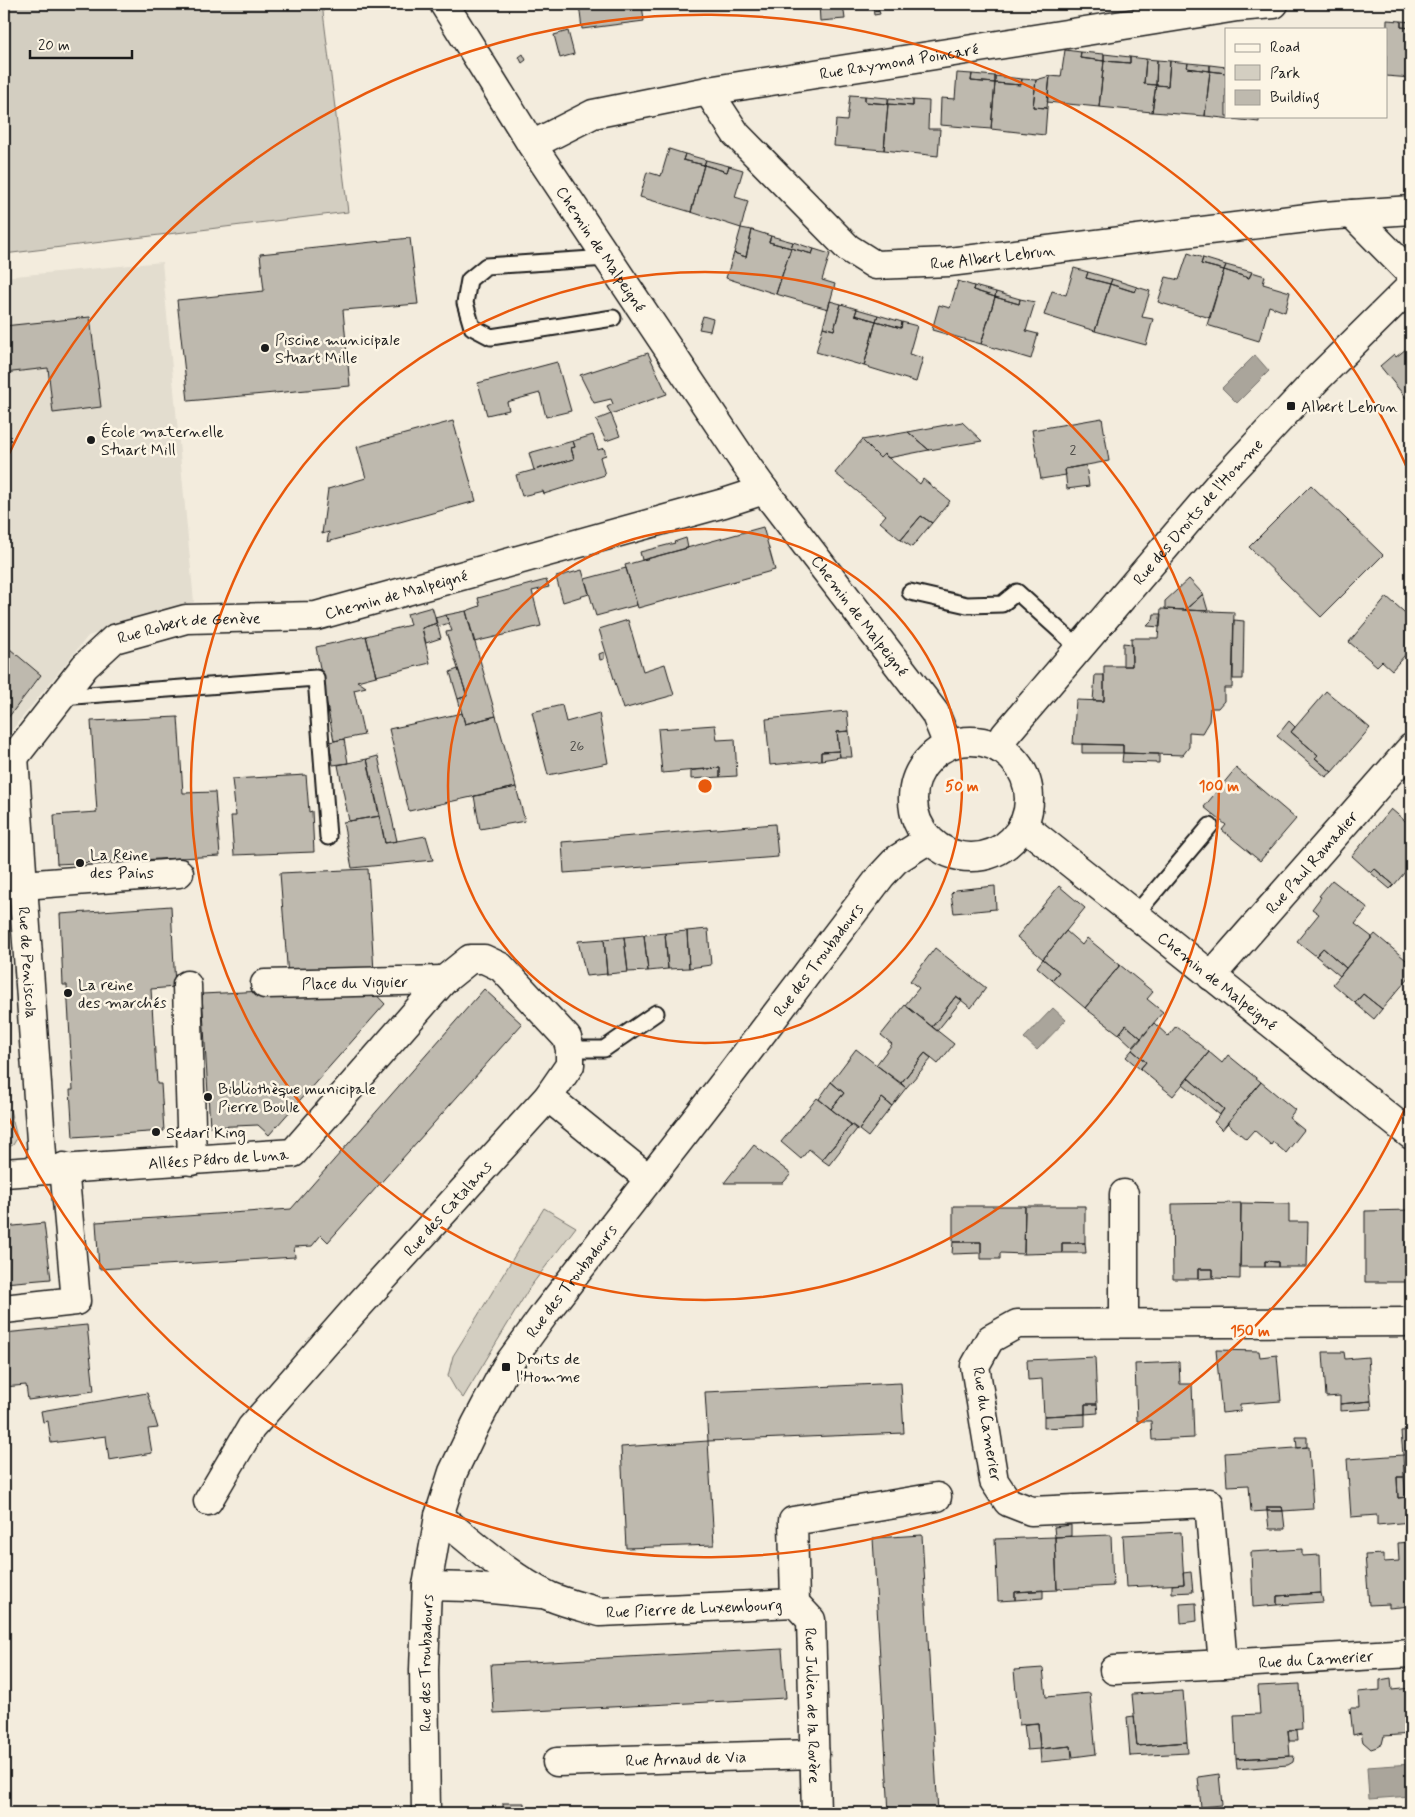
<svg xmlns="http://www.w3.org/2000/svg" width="1415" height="1817" viewBox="0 0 1415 1817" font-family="Mynerve,sans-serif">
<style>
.built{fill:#e3ddcf}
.green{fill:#d3cec1;stroke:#78756e}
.water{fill:#aaa59b;stroke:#716e68}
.building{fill:#beb9ae;stroke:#1c1c1c}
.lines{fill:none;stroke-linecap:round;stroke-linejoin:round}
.service-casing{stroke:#1c1c1c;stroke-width:19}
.minor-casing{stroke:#1c1c1c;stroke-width:31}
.service{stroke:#fcf5e5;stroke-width:15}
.minor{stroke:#fcf5e5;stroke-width:28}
.ring{fill:none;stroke:#e8590c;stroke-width:2.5}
.poi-dot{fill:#1c1c1c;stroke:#fcf5e5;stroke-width:2}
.labels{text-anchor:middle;stroke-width:5;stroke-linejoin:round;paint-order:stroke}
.number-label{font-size:14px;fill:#444340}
.street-label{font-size:16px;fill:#1c1c1c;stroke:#fcf5e5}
.poi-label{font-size:16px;fill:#1c1c1c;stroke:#fcf5e5;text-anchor:start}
.centre{fill:#e8590c;stroke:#fcf5e5;stroke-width:2.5}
.ring-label{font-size:15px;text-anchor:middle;font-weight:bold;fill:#e8590c;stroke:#fcf5e5;stroke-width:5;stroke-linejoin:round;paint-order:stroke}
</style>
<rect width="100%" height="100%" fill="#f3ecdd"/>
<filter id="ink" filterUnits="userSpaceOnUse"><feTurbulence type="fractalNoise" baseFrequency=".02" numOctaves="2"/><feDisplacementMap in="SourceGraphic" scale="10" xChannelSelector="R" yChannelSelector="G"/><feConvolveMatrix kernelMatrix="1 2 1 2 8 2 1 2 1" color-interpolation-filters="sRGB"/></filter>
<g filter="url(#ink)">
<path class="built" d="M162,262L194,602L88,636L4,740V277Z"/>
<path class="green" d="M4,4H322L348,212L4,254Z
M4,1107L10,1110L17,1138L13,1145L4,1149Z
M544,1208L576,1227L530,1287L463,1398L456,1390L448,1376L453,1356Z"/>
<path class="water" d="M1255,355L1269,371L1237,403L1222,388Z
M1053,1008L1066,1020L1037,1050L1024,1038Z
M1411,1764V1796L1369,1799L1367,1767Z"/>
<path class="building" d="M579,4H642L644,21L582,29Z
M819,4H843L845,19L820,21Z
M873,7H878L880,14L874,15Z
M1387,20L1401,21V27L1411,28V78L1386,76Z
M1401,21L1411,22V28L1401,27Z
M568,31L574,54L560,58L554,35Z
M1065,50L1081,52L1080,58L1104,61L1099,107L1047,102L1050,76L1061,77Z
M1081,52L1104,54V61L1080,58Z
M523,54L526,60L522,63L519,57Z
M1104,54L1130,57V63L1104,61Z
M1130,57L1146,59L1144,84L1156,85L1152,112L1099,107L1104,61L1130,63Z
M1146,59L1157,60L1156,85L1144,84Z
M1157,60L1170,61L1168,86L1156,85Z
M1170,61L1188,63L1187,68L1210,71L1205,116L1152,112L1156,85L1168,86Z
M1188,63L1210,65V71L1187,68Z
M1210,65L1226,67V73L1210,71Z
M1210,71L1226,73V116H1259V122L1205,116Z
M957,73L972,74L971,81L995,83L991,129L940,125L941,98L955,99Z
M972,74L995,76V83L971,81Z
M995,76L1022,79L1021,85L995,83Z
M1050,76L1047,108L1033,107L1036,80Z
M1022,79L1036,80L1033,107L1047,108L1045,135L991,129L995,83L1021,85Z
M850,95L865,96V102L888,104L884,150L834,146L836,120L847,121Z
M865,96L888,98V104L865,102Z
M889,98L913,100V106L888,104Z
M913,100L929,101L928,129H940L938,156L884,150L888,104L913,106Z
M669,149L685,154L683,160L704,165L691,212L640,197L647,172L661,176Z
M685,154L706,160L704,165L683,160Z
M706,160L729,166L727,172L704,165Z
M704,165L727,172L729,166L743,170L735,197L748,201L741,228L691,212Z
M741,228L752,230L746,257L734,253Z
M752,230L771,236L769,242L791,248L776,294L726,278L734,253L746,257Z
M771,236L793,242L791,248L769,242Z
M410,238L418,304L343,310L350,386L188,401L177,300L264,291L260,254Z
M793,242L814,249L812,254L791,248Z
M791,248L812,254L814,249L830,254L822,280L835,284L828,309L776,294Z
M1188,253L1203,258L1201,264L1224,270L1210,318L1158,302L1166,277L1179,280Z
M1203,258L1226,265L1224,270L1201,264Z
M1226,265L1252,272L1249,278L1224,270Z
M1074,268L1088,272L1086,278L1110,284L1095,331L1044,315L1052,291L1066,295Z
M1224,270L1249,278L1252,272L1265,276L1263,284L1290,292L1285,312L1269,306L1259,341L1207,325Z
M1088,272L1112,279L1110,284L1086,278Z
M1112,279L1137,287L1135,292L1110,284Z
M958,281L974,286L973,290L995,297L981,344L932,330L939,305L950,308Z
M1110,284L1135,292L1137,287L1150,291L1142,317L1153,319L1146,345L1095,331Z
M974,286L996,292L995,297L973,290Z
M996,292L1020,299L1019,304L995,297Z
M995,297L1019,304L1020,299L1035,302L1026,331L1038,334L1031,359L981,344Z
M830,301L841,304L834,330L823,327Z
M841,304L857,309L855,315L876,321L864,366L816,352L823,327L834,330Z
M857,309L878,315L876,321L855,315Z
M878,315L902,322L901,328L876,321Z
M703,316L713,319L710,331L699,329Z
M90,317L101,407L53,413L48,368L4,373V326Z
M876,321L901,328L902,322L917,326L909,354L923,358L916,382L864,366Z
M1411,345V404L1380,366L1394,354L1396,357Z
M648,353L667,394L611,414L607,407L613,404L611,399L594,403L580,375Z
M557,362L571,411L546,417L540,393L507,402L509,410L487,415L478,383Z
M611,414L620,436L606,441L596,420Z
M1102,418L1109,461L1065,469L1066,475L1041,479L1032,430Z
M453,421L476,501L327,542L329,532L322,534L328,489L366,478L357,447Z
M962,422L982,441L929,450L908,432Z
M908,432L929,450L888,458L884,454L880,458L862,440Z
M593,435L598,450L604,448L606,455L600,457L605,475L544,494L543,491L522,496L516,475L574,459L571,448L575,447L573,441Z
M862,440L880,458L884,454L920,484L923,479L950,501L932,523L921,516L901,540L880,522L886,515L835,473Z
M573,441L575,447L571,448L574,459L534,470L529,453Z
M1086,465L1089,486L1067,489L1065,469Z
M1311,485L1383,555L1321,617L1249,547Z
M921,516L932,523L912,547L901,540Z
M763,527L775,570L638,608L625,565Z
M686,538L688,548L642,560L640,552L675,543L674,542Z
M626,568L637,605L596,616L585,579Z
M582,570L589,594L563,602L556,577Z
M1189,579L1203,594L1185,610L1165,609V601Z
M546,580L549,587L532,591L541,626L474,642L466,611L480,606L478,598Z
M1203,594L1208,611L1185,610Z
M1387,597L1411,618V648L1392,670L1382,661L1377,666L1349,642Z
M432,607L437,623L422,628L430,663L376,676L366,636L410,625L407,614Z
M1161,609L1234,612L1232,688H1224V701L1218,708H1210L1209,721L1202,733L1189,732V747L1183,755L1123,753V745L1073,744L1076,700L1104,701V666H1132L1131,638H1158Z
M466,611L496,716L465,724L458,699L467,696L446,632L452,631L446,615Z
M1154,614H1161L1160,627L1147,626L1153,620Z
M446,615L449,623L437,627L435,618Z
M628,620L643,671L665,664L674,695L623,709L599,629Z
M1234,620L1244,621L1243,679H1233Z
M437,623L441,638L426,643L422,628Z
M366,636L376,676L357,681L366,687L354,690L364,735L334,741L316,647Z
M1123,643L1132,644V666H1123Z
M4,644L41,675L4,723Z
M604,652V659L600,660L599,654Z
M458,669L467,696L458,699L450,672Z
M1095,675H1104V701H1093Z
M1326,691L1370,728L1332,772L1315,758L1318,755L1291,732Z
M562,705L566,722L599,713L608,763L548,775L532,712Z
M847,711L849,731L837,732L839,751L821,752V760L770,765L766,719Z
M462,713L465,724L496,716L516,787L409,811L389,729Z
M178,717L183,793L215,792L220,856L57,864L54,815L97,812L91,721Z
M1289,721L1295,727L1291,732L1318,755L1315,758L1332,772L1326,777L1277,736Z
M715,725L717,740L735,739L737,776L720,777V768L662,773L658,729Z
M849,731L852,757H840L837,732Z
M344,739L348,763L333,765L329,742Z
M1082,744L1123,745V753H1082Z
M839,751L840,757L821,760V752Z
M1123,753L1159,754V763L1122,762Z
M378,756L397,841L385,843L367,759Z
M367,759L380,816L349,821L338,765Z
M720,768V777L691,779V770Z
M1236,768L1296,819L1260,861L1222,830L1226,825L1204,807Z
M306,775L309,812L312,811L314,852L234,855L231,816H236L232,779Z
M516,787L525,821L480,829L474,796Z
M1391,809L1411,826V865L1394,885L1375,869L1371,873L1352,856Z
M380,816L385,843L426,836L433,860L352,868L343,822Z
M775,824L778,857L564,873L562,842Z
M368,869L374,972L288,977L280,873Z
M1375,869L1394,885L1390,889L1371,873Z
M1332,880L1368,908L1355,924L1372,937L1346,968L1323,948L1316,956L1297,941L1319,914L1312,909L1321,897L1319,896Z
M995,886L996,909L954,913L951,894L955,890Z
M1059,886L1085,908L1043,959L1017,937Z
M171,906L175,987L151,989L157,1084H161L164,1131L73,1137L70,1090H73L67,985H63L60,914Z
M708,929L711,965L689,968L687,931Z
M687,931L689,968L668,969L665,933Z
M1066,931L1082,945L1087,938L1120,965L1085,1008L1052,980L1059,972L1043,959Z
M665,933L668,969L648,971L644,935Z
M1375,934L1411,964V975L1382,1009L1363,994L1355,1003L1333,984Z
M644,935L648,971L628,972L624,937Z
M624,937L628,972L607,974L604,939Z
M604,939L607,974L586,976L578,941Z
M935,948L986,988L971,1008L956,996L932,1027L905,1005L919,988L910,981Z
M1323,948L1346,968L1340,976L1316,956Z
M1043,959L1059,972L1052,980L1037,967Z
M1120,965L1153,992L1147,999L1163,1012L1141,1038L1126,1025L1119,1034L1085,1008Z
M368,986L385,1004L269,1135L258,1125L210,1127L202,994Z
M484,989L522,1024L328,1242L321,1235L312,1246L294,1247L295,1257L99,1269L96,1222L291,1209Z
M1363,994L1382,1009L1374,1019L1355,1003Z
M956,996L962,1000L937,1031L932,1027Z
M905,1005L954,1044L938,1064L925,1053L901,1083L876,1065L892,1044L881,1035Z
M1154,1023L1168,1036L1176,1026L1209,1052L1173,1096L1140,1069L1146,1062L1132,1050Z
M1126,1025L1141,1038L1133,1047L1119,1034Z
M856,1049L906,1088L892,1106L882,1098L859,1130L831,1109L844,1093L831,1082Z
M1132,1050L1146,1062L1140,1069L1126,1057Z
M1209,1052L1222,1063L1228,1055L1261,1082L1222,1130L1214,1122L1224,1109L1188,1078Z
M925,1053L932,1058L906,1088L901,1083Z
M1188,1078L1224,1109L1220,1115L1183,1084Z
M831,1082L844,1093L831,1109L819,1099Z
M1261,1082L1295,1110L1289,1118L1304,1130L1286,1153L1273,1142L1271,1145L1254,1130L1246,1139L1227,1123Z
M817,1098L851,1125L822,1160L809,1149L801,1159L781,1142Z
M882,1098L892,1106L868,1137L859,1130Z
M851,1125L857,1129L829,1165L822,1160Z
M754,1145L791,1174L783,1183H724Z
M1241,1203L1289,1204V1222H1308L1307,1267H1278V1262L1265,1261V1267H1240Z
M1241,1203L1240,1279L1213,1278V1269H1198V1279H1173L1172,1204Z
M953,1206H1025L1024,1254L1000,1253V1259H981V1242H953Z
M1025,1206H1085V1243H1062V1253L1024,1254Z
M1411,1210V1282H1365V1211Z
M44,1223L51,1279L4,1283V1227Z
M953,1242H981V1253L952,1254Z
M1062,1243H1085L1086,1253H1062Z
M1265,1261L1278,1262V1267H1265Z
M1198,1269H1213V1278L1198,1279Z
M87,1325L94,1391L28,1400L26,1385L4,1387V1333Z
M1216,1350L1259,1351L1260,1357L1277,1355L1281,1401L1240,1404V1411L1222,1413Z
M1323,1352H1344L1345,1359L1368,1357L1371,1401L1340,1404V1396L1326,1397Z
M1095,1357L1097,1404H1085V1414L1044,1416L1042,1379L1028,1380L1027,1360Z
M1179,1362L1180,1384H1192L1194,1438L1152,1440L1151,1421H1137L1135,1364Z
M901,1383L904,1433L708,1441L705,1392Z
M147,1393L158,1428L148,1429L152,1453L109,1460L106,1436L51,1443L48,1421L43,1422L41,1411Z
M1371,1401L1372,1409L1340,1411V1404Z
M1085,1404H1097L1098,1413L1085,1414Z
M1085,1414V1426L1044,1428V1416Z
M1411,1431V1454L1403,1455L1401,1432Z
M1296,1437H1307V1447L1297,1448Z
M708,1441L714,1545L626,1548L621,1447Z
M1309,1447L1313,1509L1283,1511L1282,1507H1267V1511L1251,1512L1249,1485L1227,1486L1225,1453Z
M1403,1455L1404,1477H1397L1398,1498L1411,1497V1522L1377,1525V1515L1351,1517L1347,1459Z
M1397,1477H1404L1406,1497L1398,1498Z
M1267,1507H1282L1283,1511H1267Z
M1267,1511H1283L1285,1529H1269Z
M1071,1525V1536L1055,1537L1054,1527Z
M1181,1532L1184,1584L1126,1587L1123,1535Z
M922,1535L938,1813H889L873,1538Z
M1111,1535L1113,1586L1057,1589L1055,1537Z
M1055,1537L1057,1590L1015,1592V1600L998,1601L995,1539Z
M1411,1542V1606L1389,1608V1604L1369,1605L1365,1555L1384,1554V1562L1399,1561L1398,1543Z
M1302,1549V1556L1320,1555L1321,1593L1277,1596V1605L1253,1607L1251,1552Z
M1191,1572L1193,1592L1172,1593V1585L1184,1584L1183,1573Z
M1043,1590V1598L1015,1600V1592Z
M1321,1593L1323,1602L1277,1605V1596Z
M1196,1603L1197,1621L1181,1623L1180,1604Z
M782,1649L786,1698L494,1713L491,1664Z
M1043,1668L1046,1697L1090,1693L1096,1754L1073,1757L1071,1746L1040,1749L1038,1723L1019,1725L1014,1670Z
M1391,1678L1392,1690L1411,1688V1734L1384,1736L1382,1744L1377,1747L1371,1749L1363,1742L1361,1733L1353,1735L1350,1708H1359L1358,1692L1380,1690V1680Z
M1300,1684L1302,1729L1288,1730L1290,1756L1236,1759L1234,1715L1260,1714L1258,1686Z
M1183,1691L1187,1742L1137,1746L1132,1694Z
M1134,1716L1137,1746L1187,1742L1188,1753L1130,1756L1127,1717Z
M1038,1723L1040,1749L1027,1750L1024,1724Z
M1288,1730H1297L1298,1741H1289Z
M1071,1746L1072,1759L1041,1762L1040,1749Z
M1294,1756L1293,1762L1288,1765L1237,1769L1236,1759Z
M1219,1774L1222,1805L1201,1807L1198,1777Z
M503,1803H524V1813H503Z"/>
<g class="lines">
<g class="service-casing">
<path id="service" d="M607,258L486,266L469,280L465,303L472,327L491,337L613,318
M910,592L967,605L1002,604L1017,592L1079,648
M61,697L316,678L328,837
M1135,915L1210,826
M570,1049H604L656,1013"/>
</g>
<g class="minor-casing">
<g id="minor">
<path id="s1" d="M444,4L532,145L744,462L764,490L935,713L948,745"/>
<path id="s2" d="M708,91L736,134L848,248L875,265L949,262L1323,216L1411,210"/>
<path id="s3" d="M532,145L593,114L708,91L1237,7L1274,4"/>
<path d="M1352,214L1411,274"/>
<circle cx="971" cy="799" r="58"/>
<path id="s4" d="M1000,749L1005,735L1221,482L1318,378L1411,286"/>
<path id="s5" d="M14,757L43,1169"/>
<path id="s6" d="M4,770L85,666L114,639L186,619L316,616L724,503L764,490"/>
<path id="s7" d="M1023,825L1411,1135"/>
<path d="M23,885L179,873"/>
<path id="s8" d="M1211,976L1411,748"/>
<path id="s9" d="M265,984L444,980"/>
<path d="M187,985L192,1161"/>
<path d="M548,1097L649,1179"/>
<path id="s10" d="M4,1173L293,1153L444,980L470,959H484L501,967L567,1038L570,1049V1065L548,1097L351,1314L251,1428L208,1501"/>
<path d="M1124,1194V1323"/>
<path d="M4,1309L76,1301L64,1167"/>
<path id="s11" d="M1411,1322L1017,1324L990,1339L975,1366L994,1481L1008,1502L1031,1511L1209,1503L1223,1664L1411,1653"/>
<path id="s12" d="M439,1516C473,1543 509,1577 549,1596C565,1603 583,1607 600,1612L795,1603L793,1521L937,1497"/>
<path d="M427,1586L470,1587L541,1594"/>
<path id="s13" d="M795,1603L811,1620L816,1813"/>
<path d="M1114,1670L1223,1664"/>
<path id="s14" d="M557,1762L815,1754"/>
<path id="s15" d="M426,1813L424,1670L427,1586L439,1516L453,1472L476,1424L506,1367L546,1312L730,1075L881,876L896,860L929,839"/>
</g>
</g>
<use href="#service" class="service"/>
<use href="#minor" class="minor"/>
</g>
</g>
<g class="ring">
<circle cx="705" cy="786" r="257"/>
<circle cx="705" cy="786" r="514"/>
<path d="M1409 1100A771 771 0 0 1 6 1112M6 460A771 771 0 0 1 1409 472"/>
</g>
<g class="poi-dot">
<circle cx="265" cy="348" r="5"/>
<rect x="1286" y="401" width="10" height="10" rx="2.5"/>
<circle cx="91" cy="440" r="5"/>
<circle cx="80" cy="863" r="5"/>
<circle cx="68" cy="993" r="5"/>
<circle cx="208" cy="1097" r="5"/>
<circle cx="156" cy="1132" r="5"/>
<rect x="501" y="1362" width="10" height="10" rx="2.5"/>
</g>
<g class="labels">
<g class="number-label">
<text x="1073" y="454">2</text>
<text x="577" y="750">26</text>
</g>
<g class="street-label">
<text dy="6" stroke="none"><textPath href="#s3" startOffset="379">Rue Raymond Poincaré</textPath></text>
<text dy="6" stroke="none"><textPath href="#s1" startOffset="291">Chemin de Malpeigné</textPath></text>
<text dy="6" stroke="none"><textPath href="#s2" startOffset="361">Rue Albert Lebrun</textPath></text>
<text dy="6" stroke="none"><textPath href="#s4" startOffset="310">Rue des Droits de l'Homme</textPath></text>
<text dy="6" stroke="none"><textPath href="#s6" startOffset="459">Chemin de Malpeigné</textPath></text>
<text dy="6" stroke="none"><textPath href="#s1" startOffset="740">Chemin de Malpeigné</textPath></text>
<text dy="6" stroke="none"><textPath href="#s6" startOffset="248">Rue Robert de Genève</textPath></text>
<text dy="6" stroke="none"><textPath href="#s8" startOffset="152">Rue Paul Ramadier</textPath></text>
<text dy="6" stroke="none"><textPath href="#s15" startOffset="975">Rue des Troubadours</textPath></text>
<text dy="6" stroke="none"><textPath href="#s5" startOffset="206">Rue de Peniscola</textPath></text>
<text dy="6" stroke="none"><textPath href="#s7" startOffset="249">Chemin de Malpeigné</textPath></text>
<text dy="6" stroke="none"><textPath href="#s9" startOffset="90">Place du Viguier</textPath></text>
<text dy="6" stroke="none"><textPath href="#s10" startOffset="215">Allées Pédro de Luna</textPath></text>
<text transform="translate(447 1208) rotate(-48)" y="6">Rue des Catalans</text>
<text dy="6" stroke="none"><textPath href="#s15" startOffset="570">Rue des Troubadours</textPath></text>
<text transform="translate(988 1424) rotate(81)" y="6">Rue du Camerier</text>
<text dy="6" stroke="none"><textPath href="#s12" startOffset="284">Rue Pierre de Luxembourg</textPath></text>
<text dy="6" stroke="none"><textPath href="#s11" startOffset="1055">Rue du Camerier</textPath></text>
<text dy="6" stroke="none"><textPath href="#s15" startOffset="150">Rue des Troubadours</textPath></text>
<text dy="6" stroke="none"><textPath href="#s13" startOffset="109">Rue Julien de la Rovère</textPath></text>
<text dy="6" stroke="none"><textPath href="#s14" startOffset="129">Rue Arnaud de Via</textPath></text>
</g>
<g class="poi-label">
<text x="275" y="345">Piscine municipale<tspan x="275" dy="18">Stuart Mille</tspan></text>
<text x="1301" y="412">Albert Lebrun</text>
<text x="101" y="437">École maternelle<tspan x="101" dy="18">Stuart Mill</tspan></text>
<text x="90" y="860">La Reine<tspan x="90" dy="18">des Pains</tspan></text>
<text x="78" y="990">La reine<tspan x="78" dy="18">des marchés</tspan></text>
<text x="218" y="1094">Bibliothèque municipale<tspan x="218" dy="18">Pierre Boulle</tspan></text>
<text x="166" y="1138">Sedari King</text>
<text x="516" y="1364">Droits de<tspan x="516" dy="18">l'Homme</tspan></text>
</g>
</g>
<circle cx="705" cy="786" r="8" class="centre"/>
<g class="ring-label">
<text x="962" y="791">50 m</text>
<text x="1219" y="791">100 m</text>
<text x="1250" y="1336">150 m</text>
</g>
<rect width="1415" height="1817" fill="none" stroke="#fcf5e5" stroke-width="20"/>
<rect x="10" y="10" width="1395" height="1797" fill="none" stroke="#1c1c1c" stroke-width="2" filter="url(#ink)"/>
<rect x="1225" y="28" width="162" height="90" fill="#fcf5e5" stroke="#a29e95"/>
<rect x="1235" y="44" width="25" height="8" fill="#fcf5e5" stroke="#a29e95"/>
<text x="1270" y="52" font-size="15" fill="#1c1c1c">Road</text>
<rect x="1235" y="65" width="25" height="15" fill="#d3cec1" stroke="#a29e95"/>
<text x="1270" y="78" font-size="15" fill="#1c1c1c">Park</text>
<rect x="1235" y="90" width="25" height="15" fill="#beb9ae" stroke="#a29e95"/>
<text x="1270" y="102" font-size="15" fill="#1c1c1c">Building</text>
<path d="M30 50v8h102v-8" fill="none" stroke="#1c1c1c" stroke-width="2.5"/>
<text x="38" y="50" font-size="15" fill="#1c1c1c" stroke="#fcf5e5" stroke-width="4" paint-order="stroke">20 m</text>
</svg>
